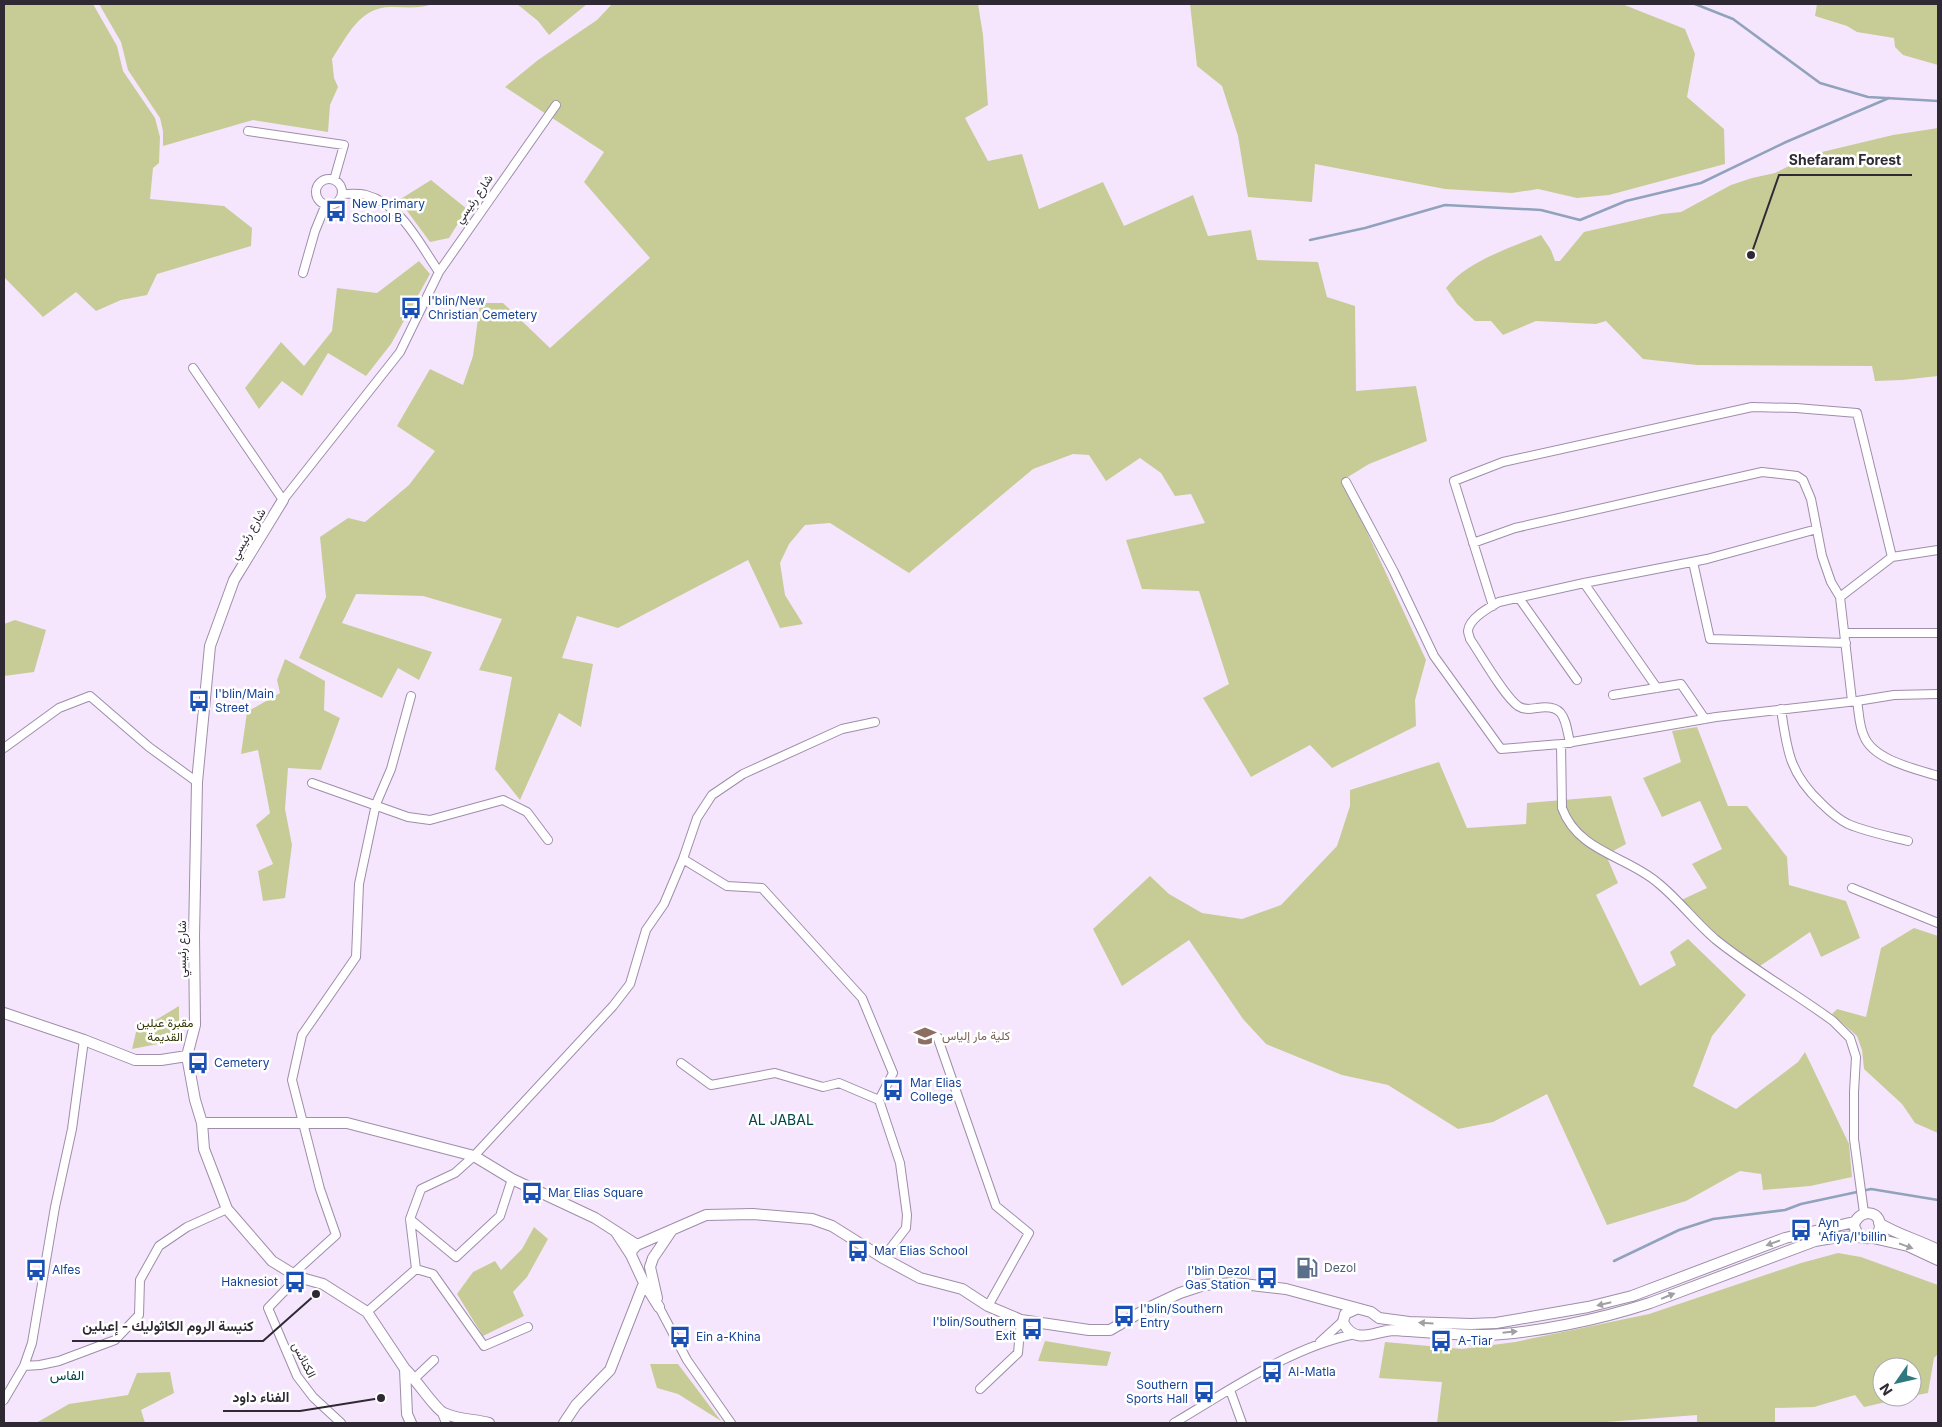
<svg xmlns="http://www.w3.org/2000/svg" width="1942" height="1427" viewBox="0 0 1942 1427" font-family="Inter,Vazirmatn,sans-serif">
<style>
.green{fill:#c7cc97}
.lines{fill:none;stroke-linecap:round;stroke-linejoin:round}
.stream{stroke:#90a2bc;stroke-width:2.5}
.street-casing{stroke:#9e8ea9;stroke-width:10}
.secondary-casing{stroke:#9e8ea9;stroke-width:12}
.street{stroke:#fff;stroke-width:8}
.secondary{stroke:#fff;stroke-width:10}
.oneway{fill:#a19fa4}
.labels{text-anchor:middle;stroke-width:5;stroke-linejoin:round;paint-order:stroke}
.street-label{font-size:12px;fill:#2f2934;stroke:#fff}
.transit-label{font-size:12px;fill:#164399;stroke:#fff;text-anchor:start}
.park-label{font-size:12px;fill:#343600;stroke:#fff}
.education-label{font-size:12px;fill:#785e54;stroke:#fff;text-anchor:start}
.service-label{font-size:12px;fill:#4e5e75;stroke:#fff;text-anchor:start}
.neighbourhood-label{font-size:14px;fill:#004449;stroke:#fff}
.leader{fill:none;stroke:#2f2934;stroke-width:2}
.callout-dot{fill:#2f2934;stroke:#fff;stroke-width:2}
.callout-label{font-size:14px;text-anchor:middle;font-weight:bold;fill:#2f2934;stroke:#fff;stroke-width:5;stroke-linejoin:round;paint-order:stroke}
</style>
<rect width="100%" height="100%" fill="#f5e6fe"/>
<path class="green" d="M4,4H93L117,46L123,71L155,118L160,137L159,163L153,168L150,199L224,206L252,228L251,246L157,274L147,295L121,300L96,311L76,292L43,317L4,277Z
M99,4H432C420,9 406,7 393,7C360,6 348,35 332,59L334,78L338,87L330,105L328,132L253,120L163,146V131L160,118L128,70L121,42Z
M517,4H587L549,35L538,21Z
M612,4H978L983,35L988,105L965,118L988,161L1022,154L1039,209L1103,182L1124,226L1193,195L1208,236L1251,230L1257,260L1318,262L1327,297L1355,306L1356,391L1416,386L1427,441L1369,464L1343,480L1426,660L1415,700L1416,726L1332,768L1310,745L1251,777L1203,698L1229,684L1199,591L1142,589L1126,540L1205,523L1191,494L1175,496L1161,473L1140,458L1106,481L1089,455L1073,454L1033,469L909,573L830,523L805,525L789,544L780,563L785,595L803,624L780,628L748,560L618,628L577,616L562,658L593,664L581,727L559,713L520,800L495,769L512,677L479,670L502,619L423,596L356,594L342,623L432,652L419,680L398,668L382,698L299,658L326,597L320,537L348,518L365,522L409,485L435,451L397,426L430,369L463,385L473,356L480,303H503L550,348L650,258L584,182L604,152L505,87L538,60L597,20Z
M1190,4H1622L1685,29L1695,54L1687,97L1724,129L1725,164L1609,195L1577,198L1538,189L1512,193L1445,189L1315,164L1312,202L1248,197L1238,136L1222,86L1197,66Z
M1817,4H1938V65L1903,55L1895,47L1894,38L1857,32L1847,26L1815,16Z
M1938,128V376L1902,380L1875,381L1872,366L1697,365L1643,359L1606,321L1596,324L1536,321L1503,335L1491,321H1475L1457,304L1446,288C1467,261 1510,248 1541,235L1551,250L1555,261H1560L1584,232L1662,214L1681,212L1731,185L1752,178L1775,173L1799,161L1822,152L1893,135Z
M431,180L467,209L449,238L430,242L399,200Z
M419,261L430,274L391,344L366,376L328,353L302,396L282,381L259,409L245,388L281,342L304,366L332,331L337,288L377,293Z
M15,620L46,630L34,672L4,676V624Z
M285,659L325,681L324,710L340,718L321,770L288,768L285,809L292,845L285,898L263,901L258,871L273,864L256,825L270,813L258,750L241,754L247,712L280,693L277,680Z
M1697,727L1728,806H1747L1787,857L1789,885L1846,901L1860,938L1821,957L1810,932L1760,966L1746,959L1677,902L1707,888L1692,864L1722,849L1700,801L1662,817L1643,778L1681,762L1672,731Z
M1439,762L1467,828L1526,824L1527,803L1611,796L1626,844L1606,855L1618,883L1596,895L1640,986L1676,965L1670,952L1688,939L1746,995L1712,1036L1693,1086L1736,1109L1798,1062L1805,1052L1849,1144L1852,1177L1810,1186L1763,1190L1761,1174L1740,1171L1686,1201L1607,1225L1547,1094L1493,1122L1458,1129L1388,1085L1342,1075L1266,1044L1243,1019L1189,940L1122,986L1093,929L1150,876L1169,894L1202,913L1242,919L1281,905L1337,846L1350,806V790Z
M1914,928L1938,936V1133L1915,1123L1902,1104L1864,1069L1862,1050L1857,1036L1832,1014L1837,1009L1866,1017L1881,948Z
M179,1006V1040L132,1049L136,1032Z
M534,1227L548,1239L527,1277L513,1292L524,1316L483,1336L457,1294L473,1272L495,1261L501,1270L522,1249Z
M1838,1253L1861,1257L1938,1285V1354L1934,1358L1928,1393L1912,1396V1367H1882V1397H1909L1864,1407L1855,1395L1814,1407L1775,1408V1423H1697V1415L1593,1423H1437L1442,1382L1379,1378L1385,1342L1462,1349L1515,1342L1649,1314L1801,1263Z
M1045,1341L1111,1352L1107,1366L1038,1361Z
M650,1364H678L721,1421L678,1394L657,1388Z
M170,1372L174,1393L141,1410L145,1423H36L69,1404L128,1395L137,1373Z"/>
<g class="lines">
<path class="stream" d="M1695,4L1733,19L1820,83L1868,97L1938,101
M1310,240L1365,228L1445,205L1541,210L1580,220L1626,201L1701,183L1786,142L1889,98
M1614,1261L1679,1230L1713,1219L1785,1210L1801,1204L1871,1189L1938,1200"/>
<g class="street-casing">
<path id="street" d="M248,131L344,145L334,180
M316 192a13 13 0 1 1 26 0a13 13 0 1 1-26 0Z
M342,194C350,194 358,193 366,195C401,204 419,243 439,272
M303,273L315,231L326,204
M193,368L283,500L400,352L439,272L556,105
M1346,482L1394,572L1434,656L1501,749L1561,744L1716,717L1857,701L1894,695L1938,694
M1473,543L1515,528L1762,472L1797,476L1803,480L1811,499L1822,556L1831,582L1840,597L1852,701
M1693,562L1710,639L1846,643
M1584,583L1657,688
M1840,597L1892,557L1938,550
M1519,598L1577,680
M1493,606L1454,481L1503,462L1752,407L1796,408L1857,413L1892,557
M1845,633H1938
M1613,695L1681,684L1705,719
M1857,701C1859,712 1859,726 1864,736C1873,760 1916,769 1938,776
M1781,709C1787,750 1789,773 1821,803C1829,811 1838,819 1848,824C1867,832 1888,836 1908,841
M1570,743C1565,720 1565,703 1537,708C1530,709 1524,710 1518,706C1504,696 1481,655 1470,639C1470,637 1468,634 1468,631C1469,618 1490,607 1499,602L1584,583L1707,559L1817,529
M1561,744L1562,808C1578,852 1627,856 1658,883C1679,900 1695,922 1715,939C1752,969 1795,993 1833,1021L1850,1038L1856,1057L1854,1092V1139L1864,1213
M4,748L59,708L90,696L149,747L197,782
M312,783L408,817L430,820L503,800L527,812L548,840
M683,859L727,886L762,888L862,998L893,1073L879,1100
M1852,888L1938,923
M937,1036L996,1206L1029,1233L988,1306
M681,1063L711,1085L775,1073L823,1087L839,1083L879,1100L900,1163L907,1215L906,1228L883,1258
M410,1219L456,1257L500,1216L512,1179
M416,1269L433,1274L484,1346L528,1327
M293,1274L336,1235L320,1189L292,1080L302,1035L356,957L359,884L376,804L391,769L411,696
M298,1277L268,1308L297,1376L313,1397L341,1423
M659,1307L687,1360L731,1423
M367,1312L416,1269L410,1219L421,1189L455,1173L474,1156L613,1006L630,984L646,930L664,904L683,859L697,818L712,795L743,774L842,729L875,722
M1320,1342L1343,1321
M24,1366L40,1365L59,1361L115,1340L139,1315L140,1280L159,1246L187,1227L227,1209
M415,1378L434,1360
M980,1389L1018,1353L1021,1320
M1230,1390L1242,1423
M4,1400L24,1366L32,1343L55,1207L72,1129L84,1040
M442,1413L446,1423
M1174,1423C1230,1390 1291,1347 1355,1334"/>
</g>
<g class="secondary-casing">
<path id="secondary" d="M283,500L234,580L210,646L197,782L194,936L195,1025L187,1056L195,1100L202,1123L204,1149L227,1209L272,1261L298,1277L323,1284L367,1312L405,1369L407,1414L411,1423
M4,1013L84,1040L135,1060H161L187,1056
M202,1123H347L474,1156L512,1179L595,1218L637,1245
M1879,1223C1898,1235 1919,1240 1938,1250
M616,1232L631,1255L644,1283L659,1307
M1873,1238L1908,1246L1938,1260
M631,1255L632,1250L637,1245L706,1215L753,1214L812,1219L832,1226L883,1258L920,1278L962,1289L988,1306L1021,1320L1089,1330H1110L1148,1308L1180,1293L1204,1285L1234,1283L1286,1289L1371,1312L1379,1318L1409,1322L1471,1324L1496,1323L1588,1307L1632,1296L1785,1238L1854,1222
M650,1267L653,1258L672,1230
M650,1267L657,1298
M1356,1309L1345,1314L1343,1322C1355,1347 1377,1330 1394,1330C1423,1332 1452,1335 1482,1335C1533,1334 1601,1319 1650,1303L1815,1241C1829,1239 1844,1235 1858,1237C1864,1237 1867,1240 1873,1237C1878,1235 1880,1229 1880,1224C1877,1207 1856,1212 1854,1226L1859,1237
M405,1369C415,1378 436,1410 444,1413C458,1420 475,1419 489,1423
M564,1423L576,1405L610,1370L644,1283"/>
</g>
<use href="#street" class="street"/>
<use href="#secondary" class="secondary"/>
</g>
<defs><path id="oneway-solid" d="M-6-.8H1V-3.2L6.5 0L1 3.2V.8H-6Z" transform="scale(1.25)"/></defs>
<g class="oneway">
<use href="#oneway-solid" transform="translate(1773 1243) rotate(160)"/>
<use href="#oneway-solid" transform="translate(1906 1246) rotate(20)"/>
<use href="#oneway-solid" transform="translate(1668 1296) rotate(-22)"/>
<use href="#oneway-solid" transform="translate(1604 1304) rotate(167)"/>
<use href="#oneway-solid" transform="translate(1426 1323) rotate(-177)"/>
<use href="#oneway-solid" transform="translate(1510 1332) rotate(-6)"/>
</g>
<defs>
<g id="bus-bare" transform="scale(1.725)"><path d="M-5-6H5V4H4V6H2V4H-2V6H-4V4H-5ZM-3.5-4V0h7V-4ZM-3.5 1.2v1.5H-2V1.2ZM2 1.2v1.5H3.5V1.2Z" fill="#1a4fb4" stroke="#fff" stroke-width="2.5" paint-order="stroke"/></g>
<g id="university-bare" transform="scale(1.725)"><path d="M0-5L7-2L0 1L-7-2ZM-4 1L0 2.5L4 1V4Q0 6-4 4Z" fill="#8d6e63" stroke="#fff" stroke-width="2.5" paint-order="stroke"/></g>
<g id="fuel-bare" transform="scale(1.725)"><path d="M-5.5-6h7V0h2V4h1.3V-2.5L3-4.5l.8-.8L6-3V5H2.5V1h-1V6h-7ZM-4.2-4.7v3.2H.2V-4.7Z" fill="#5c6f8a" stroke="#fff" stroke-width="2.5" paint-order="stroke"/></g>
</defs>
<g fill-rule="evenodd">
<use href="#bus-bare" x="336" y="211"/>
<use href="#bus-bare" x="411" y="308"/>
<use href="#bus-bare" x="199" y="701"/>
<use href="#university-bare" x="925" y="1036"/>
<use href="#bus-bare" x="198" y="1063"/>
<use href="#bus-bare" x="893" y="1090"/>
<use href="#bus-bare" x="532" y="1193"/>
<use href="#bus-bare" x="1801" y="1230"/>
<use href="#bus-bare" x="858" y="1251"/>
<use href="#fuel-bare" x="1307" y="1268"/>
<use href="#bus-bare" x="36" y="1270"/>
<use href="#bus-bare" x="1267" y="1278"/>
<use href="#bus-bare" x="295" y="1282"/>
<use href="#bus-bare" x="1124" y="1316"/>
<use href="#bus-bare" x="1032" y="1329"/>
<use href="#bus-bare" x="680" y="1337"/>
<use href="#bus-bare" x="1441" y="1341"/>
<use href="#bus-bare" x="1272" y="1372"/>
<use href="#bus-bare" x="1204" y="1392"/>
</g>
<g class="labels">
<g class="street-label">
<text transform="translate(474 199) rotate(-55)" y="4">شارع رئيسي</text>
<text transform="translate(248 534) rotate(-59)" y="4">شارع رئيسي</text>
<text transform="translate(182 949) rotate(-90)" y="4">شارع رئيسي</text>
<text transform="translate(304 1360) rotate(63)" y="4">الكنائس</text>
</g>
<g class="transit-label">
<text x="352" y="208">New Primary<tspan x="352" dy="14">School B</tspan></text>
<text x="428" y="305">I'blin/New<tspan x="428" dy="14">Christian Cemetery</tspan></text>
<text x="215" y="698">I'blin/Main<tspan x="215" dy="14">Street</tspan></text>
<text x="214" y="1067">Cemetery</text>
<text x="910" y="1087">Mar Elias<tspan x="910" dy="14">College</tspan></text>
<text x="548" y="1197">Mar Elias Square</text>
<text x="1818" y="1227">Ayn<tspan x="1818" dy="14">'Afiya/I'billin</tspan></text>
<text x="874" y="1255">Mar Elias School</text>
<text x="52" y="1274">Alfes</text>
<text x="1250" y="1275" text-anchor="end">I'blin Dezol<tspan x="1250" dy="14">Gas Station</tspan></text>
<text x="278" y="1286" text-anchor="end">Haknesiot</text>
<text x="1140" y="1313">I'blin/Southern<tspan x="1140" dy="14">Entry</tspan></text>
<text x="1016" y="1326" text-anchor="end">I'blin/Southern<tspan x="1016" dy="14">Exit</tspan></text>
<text x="696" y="1341">Ein a-Khina</text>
<text x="1458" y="1345">A-Tiar</text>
<text x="1288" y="1376">Al-Matla</text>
<text x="1188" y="1389" text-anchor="end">Southern<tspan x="1188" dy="14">Sports Hall</tspan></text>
</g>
<g class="park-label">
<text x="165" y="1027">مقبرة عبلين<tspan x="165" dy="14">القديمة</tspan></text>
</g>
<g class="education-label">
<text x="942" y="1040">كلية مار إلياس</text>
</g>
<g class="service-label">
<text x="1324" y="1272">Dezol</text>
</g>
<g class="neighbourhood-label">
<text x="781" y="1125">AL JABAL</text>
<text x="67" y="1380">الفاس</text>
</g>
</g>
<path class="leader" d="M1751 255L1779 175H1912M316 1294L263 1341H72M381 1398L300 1411H223"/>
<g class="callout-dot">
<circle cx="1751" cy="255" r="5"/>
<circle cx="316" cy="1294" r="5"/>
<circle cx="381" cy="1398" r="5"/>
</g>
<g class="callout-label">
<text x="1845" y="165">Shefaram Forest</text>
<text x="168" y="1331">كنيسة الروم الكاثوليك - إعبلين</text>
<text x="261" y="1402">الفناء داود</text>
</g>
<rect width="1942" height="1427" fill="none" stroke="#2f2934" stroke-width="10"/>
<g transform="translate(1897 1382) rotate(236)"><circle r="24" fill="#ffffff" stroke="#aca9ae"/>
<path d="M0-4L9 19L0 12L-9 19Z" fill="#317980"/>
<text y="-8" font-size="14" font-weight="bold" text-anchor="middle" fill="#2f2934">N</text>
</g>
</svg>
